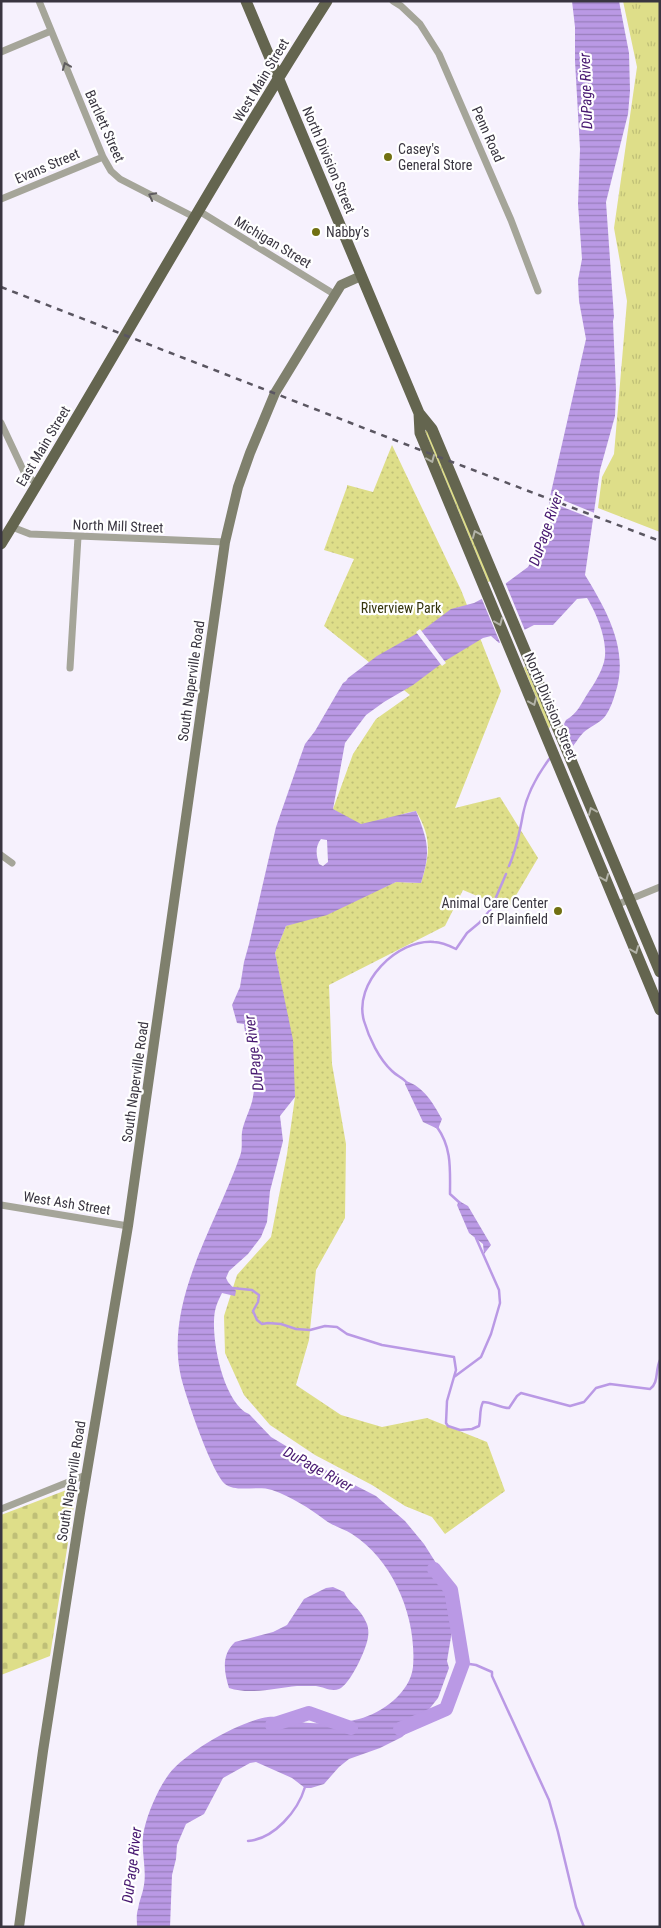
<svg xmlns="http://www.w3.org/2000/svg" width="661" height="1928" viewBox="0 0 661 1928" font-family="'Roboto Condensed',sans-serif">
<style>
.grass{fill:url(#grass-tufts)}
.cemetery{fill:url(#cemetery-stones)}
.park{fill:url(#park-dots)}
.water{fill:url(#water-rules);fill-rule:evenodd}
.pier{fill:#f6f1fd}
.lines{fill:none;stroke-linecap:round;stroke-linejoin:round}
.stream{stroke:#ba99e5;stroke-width:2.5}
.river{stroke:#ba99e5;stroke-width:14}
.street{stroke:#a5a599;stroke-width:7}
.secondary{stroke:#7f806d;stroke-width:10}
.primary{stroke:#64654f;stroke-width:11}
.rail{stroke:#5a5661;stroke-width:2.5;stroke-dasharray:6 6;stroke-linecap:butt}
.oneway{stroke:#5f5c5f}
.oneway2{stroke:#b2b2a7}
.poi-dot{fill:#717012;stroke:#fff;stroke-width:2}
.labels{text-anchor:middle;stroke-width:4.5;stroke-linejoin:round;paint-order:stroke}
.street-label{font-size:14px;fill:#393540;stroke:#fff}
.poi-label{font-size:14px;fill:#393540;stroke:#fff;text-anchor:start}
.park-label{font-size:14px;fill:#35350e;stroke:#fff}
.water-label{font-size:15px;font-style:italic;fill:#481971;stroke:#fff}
</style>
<defs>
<pattern id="grass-tufts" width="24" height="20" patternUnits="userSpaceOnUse" patternTransform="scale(1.25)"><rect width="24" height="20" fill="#dede89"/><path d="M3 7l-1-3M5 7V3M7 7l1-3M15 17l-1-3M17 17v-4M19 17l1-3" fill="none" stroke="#bfbf77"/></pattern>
<pattern id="cemetery-stones" width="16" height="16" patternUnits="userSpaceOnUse" patternTransform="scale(1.25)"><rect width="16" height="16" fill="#dede89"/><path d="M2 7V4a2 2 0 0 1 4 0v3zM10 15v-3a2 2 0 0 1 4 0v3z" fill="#bfbf77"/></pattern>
<pattern id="park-dots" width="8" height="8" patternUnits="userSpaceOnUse" patternTransform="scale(1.25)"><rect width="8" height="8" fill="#dede89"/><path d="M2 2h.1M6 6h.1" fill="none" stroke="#bfbf77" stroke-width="1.8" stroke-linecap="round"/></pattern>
<pattern id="water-rules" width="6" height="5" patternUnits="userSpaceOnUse" patternTransform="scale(1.25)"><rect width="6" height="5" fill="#ba99e5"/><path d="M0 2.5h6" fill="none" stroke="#987ebb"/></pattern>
</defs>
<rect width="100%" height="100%" fill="#f6f1fd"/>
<path class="grass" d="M623,1H660V532L598,508L602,477L614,454L627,301L614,228L637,67Z
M428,430L491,581L488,582L425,431Z
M525,666L551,724L549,729L524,668Z"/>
<path class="cemetery" d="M77,1486L50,1656L1,1675V1515Z"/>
<path class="park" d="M392,445L461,590L501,691L455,808L500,797L538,858L508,909L463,890L445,926L329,985L332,1064L346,1144L345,1218L316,1270L309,1340L296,1385L341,1415L382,1427L427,1418L487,1442L505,1491L445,1534L432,1517L405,1506L372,1485L315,1455L270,1425L244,1395L225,1353L224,1316L237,1275L271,1237L287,1154L295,1097L289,1025L275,953L286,926L355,900L396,882L421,883C430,854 432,838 416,811C400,813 377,827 361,824C352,823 341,814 333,809L353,754L376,719L410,695L324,626L354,559L324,550L347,487V485L373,492Z"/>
<path class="water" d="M572,1H619L629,53L630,91L628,114L606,202L614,317L613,321L616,390L615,416L600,470L585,575C607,611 630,651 615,694C613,701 610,709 606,715C601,722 595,724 588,729C582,732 577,741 573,746L564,724L566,720C577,714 581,704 588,693C594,684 601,673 604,662C609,643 597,614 587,598L577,599L553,625H534L499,643L491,636L483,638L445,661L413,685L384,702L366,715L345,743L333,809L361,824L416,811C428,841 431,851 421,883L396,882L327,915L286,926L275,953L293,1040L295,1097L280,1116L283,1141L270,1191L267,1222L261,1237L248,1254L229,1271L226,1278L228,1282L236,1291L235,1296L222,1293C219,1299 216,1305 215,1311C210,1336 223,1403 249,1414L271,1437L331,1473L376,1496L405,1521L424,1544L443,1574L451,1605L452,1631L447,1661L449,1668L438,1698L423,1717L402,1737L380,1748L349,1759L339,1767L324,1784L311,1788H305L292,1778L256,1762L250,1763L223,1778L204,1814L186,1824L177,1845L176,1859L172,1875L170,1927H137C137,1921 136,1915 138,1909C139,1901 143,1893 144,1885C147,1867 140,1849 144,1830C148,1812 158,1789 169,1774C186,1752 240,1721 268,1717C282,1715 296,1723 310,1723C325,1724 344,1723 359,1719C382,1713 410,1693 413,1667C417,1618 394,1561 352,1534C344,1529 333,1526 325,1520C309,1508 292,1497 272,1490C258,1485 236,1493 225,1484C211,1471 186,1397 181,1377C164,1301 216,1225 240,1156C243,1148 241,1140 242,1132C244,1120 251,1109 253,1097C257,1074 256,1052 257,1030L245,1032L244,1024L237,1023L232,1005L240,987L244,962L249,944L276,827L300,758L305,744L315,731L343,683L346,681L348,678L377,656L423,630L451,609L474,603L493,593L528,567L549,531L550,518L549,501L586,339L579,301L578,280L582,259L578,204L580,149L575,61V27ZM321,839L327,840L328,862L323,866L319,864C316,854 315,847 321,839Z
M406,1081C424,1087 433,1103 442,1119L438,1129L423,1122L405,1084Z
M459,1201L468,1206L491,1245L484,1254L483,1244L469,1233L457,1205Z
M333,1587L344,1592C349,1603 361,1609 366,1622C368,1625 369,1632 368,1637C367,1648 350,1685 339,1689C331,1692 324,1687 316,1686C310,1686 303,1686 297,1686C276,1688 250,1695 229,1688C224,1672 221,1655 235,1642L273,1632L287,1625L304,1599L326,1588Z"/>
<path class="pier" d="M548,494L597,514L596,520L547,501Z
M505,582L526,633L501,645L481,597Z
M420,629L446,663L442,666L416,632Z"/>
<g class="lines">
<path class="stream" d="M509,866C516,850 520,831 523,814C527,793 538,774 550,758
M407,1083C403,1078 397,1076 392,1071C379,1059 369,1038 364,1021C353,983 397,939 434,942C441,942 450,946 456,949L467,933L479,923L491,909L506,874
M437,1127C452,1148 450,1169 450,1194L460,1203
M232,1288L252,1290L259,1295L258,1302L253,1311L257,1320L262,1324L268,1323L281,1324L296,1329L310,1330L325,1326L337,1327L347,1334L382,1345L454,1357L456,1370L447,1401L446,1423L448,1426L460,1430L472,1429L479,1426C481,1418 479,1410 483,1402C492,1402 500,1408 509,1408L517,1396L521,1393L570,1406L584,1402L596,1388L610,1384L650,1389C659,1383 655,1370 660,1360
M454,1377L481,1357L491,1334L500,1303L499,1290L476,1238
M463,1663L476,1665L492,1672V1676L549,1800L558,1832L576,1907L584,1927
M248,1841C274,1839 298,1811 305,1787"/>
<path class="river" d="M272,1725L309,1713L351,1728
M400,1729L446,1709L463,1663L451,1590L434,1569"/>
<path class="street" d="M39,1L103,157L111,171L120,179L196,218
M393,1L401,6L420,24L439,54L511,220L538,291
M1,52L51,31
M1,199L103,157
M199,211L334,294
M1,423L25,474L37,484
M12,527L30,534L225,542
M70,668L78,537
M1,855L12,863
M616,905L660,887
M1,1205L128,1226
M1,1509L86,1475"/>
<path class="secondary" d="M19,1927L43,1751L80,1513L128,1226L225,542L238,487L250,453L275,393L341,285L361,276"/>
<path class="primary" d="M246,1L419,413L432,429L660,972
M419,413L420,433L660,1010
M1,544C111,364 213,179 327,1"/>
<path class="rail" d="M1,287L410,446L660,541"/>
</g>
<defs><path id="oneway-chevron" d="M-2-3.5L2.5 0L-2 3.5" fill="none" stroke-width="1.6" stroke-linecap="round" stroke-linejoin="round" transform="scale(1.25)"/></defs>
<g class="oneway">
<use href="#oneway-chevron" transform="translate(66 66) rotate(-112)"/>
<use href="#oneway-chevron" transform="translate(152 196) rotate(-153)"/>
</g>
<g class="oneway2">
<use href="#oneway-chevron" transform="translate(431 459) rotate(67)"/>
<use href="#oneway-chevron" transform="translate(476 534) rotate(-113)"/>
<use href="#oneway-chevron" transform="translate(499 622) rotate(67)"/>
<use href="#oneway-chevron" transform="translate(533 702) rotate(67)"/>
<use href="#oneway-chevron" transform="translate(592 811) rotate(-113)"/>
<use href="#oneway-chevron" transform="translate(605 878) rotate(68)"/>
<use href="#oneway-chevron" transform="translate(635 950) rotate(68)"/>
</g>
<g class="poi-dot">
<circle cx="388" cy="157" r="5"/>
<circle cx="316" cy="232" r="5"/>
<circle cx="558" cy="911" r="5"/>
</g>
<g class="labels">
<g class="street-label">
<text transform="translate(261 80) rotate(-59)" y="5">West Main Street</text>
<text transform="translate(105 126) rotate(66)" y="5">Bartlett Street</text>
<text transform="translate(488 134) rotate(66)" y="5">Penn Road</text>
<text transform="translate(329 160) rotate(67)" y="5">North Division Street</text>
<text transform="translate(47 166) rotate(-23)" y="5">Evans Street</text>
<text transform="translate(273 242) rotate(31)" y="5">Michigan Street</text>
<text transform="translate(43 446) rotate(-59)" y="5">East Main Street</text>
<text transform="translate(118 526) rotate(2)" y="5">North Mill Street</text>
<text transform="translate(191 681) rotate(-82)" y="5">South Naperville Road</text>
<text transform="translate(551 706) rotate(67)" y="5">North Division Street</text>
<text transform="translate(135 1082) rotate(-82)" y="5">South Naperville Road</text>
<text transform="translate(67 1203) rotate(9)" y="5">West Ash Street</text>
<text transform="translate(71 1481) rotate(-81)" y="5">South Naperville Road</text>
</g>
<g class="poi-label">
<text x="398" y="154">Casey's<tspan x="398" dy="16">General Store</tspan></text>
<text x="326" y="237">Nabby’s</text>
<text x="548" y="908" text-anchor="end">Animal Care Center<tspan x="548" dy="16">of Plainfield</tspan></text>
</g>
<g class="park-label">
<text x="401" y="613">Riverview Park</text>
</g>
<g class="water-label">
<text transform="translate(586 91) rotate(-92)" y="5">DuPage River</text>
<text transform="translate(546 529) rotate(-71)" y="5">DuPage River</text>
<text transform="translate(254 1053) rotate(-97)" y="5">DuPage River</text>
<text transform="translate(318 1469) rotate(29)" y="5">DuPage River</text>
<text transform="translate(132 1865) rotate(-83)" y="5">DuPage River</text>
</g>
</g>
<rect width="661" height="1928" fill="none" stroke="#393540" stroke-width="5"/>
</svg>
